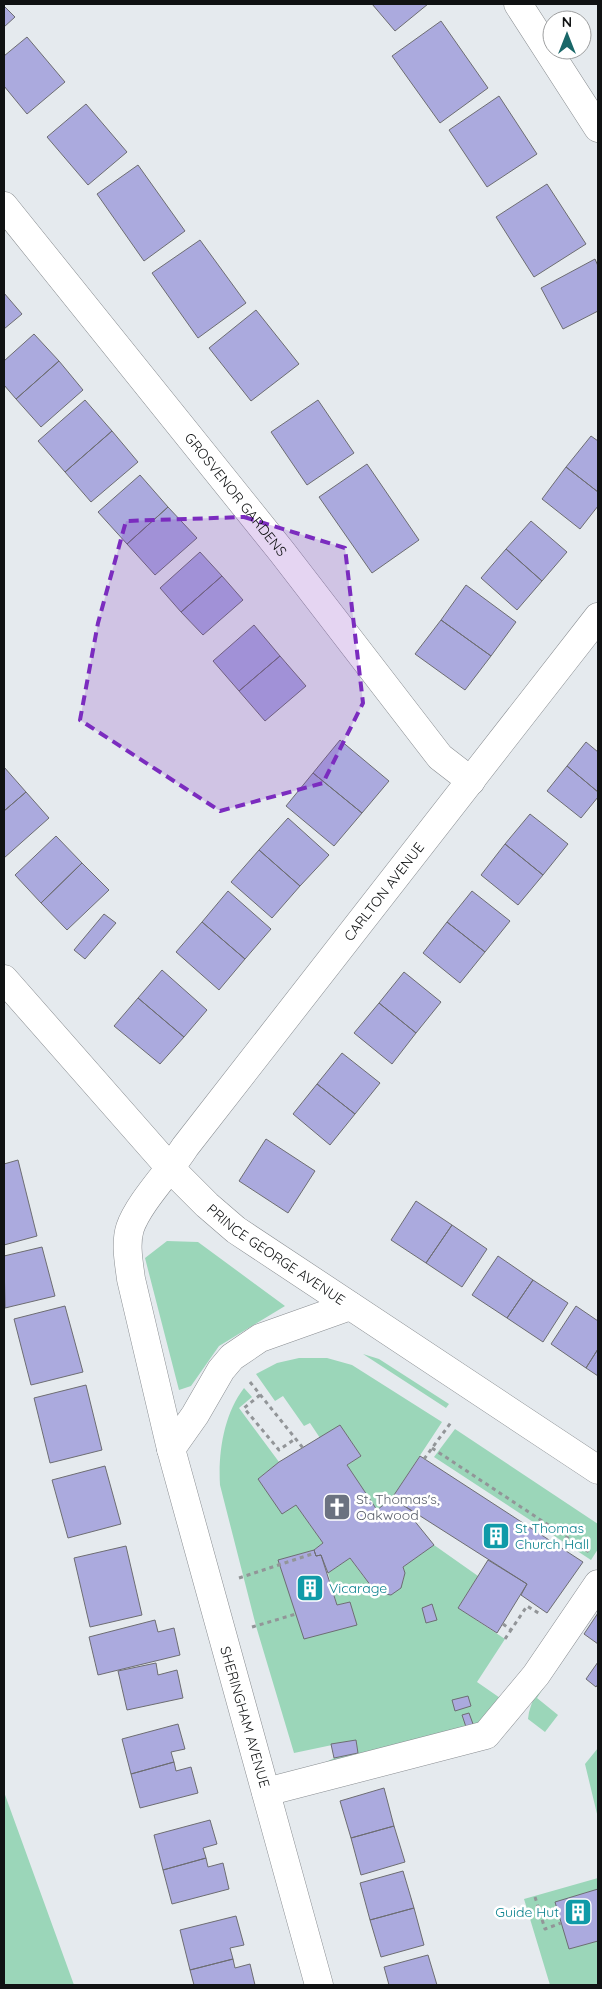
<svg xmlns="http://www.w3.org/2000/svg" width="602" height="1989" viewBox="0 0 602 1989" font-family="Quicksand,sans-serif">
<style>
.green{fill:#9bd6b9}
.building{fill:#abaade;stroke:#6d6d72}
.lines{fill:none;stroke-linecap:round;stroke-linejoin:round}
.minor-casing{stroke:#898d91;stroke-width:29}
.path{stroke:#929598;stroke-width:3;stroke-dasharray:4 4;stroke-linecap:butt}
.minor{stroke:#fff;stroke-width:28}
.marked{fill:#7b2cbf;fill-opacity:0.2;stroke:#7b2cbf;stroke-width:4;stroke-dasharray:10 6;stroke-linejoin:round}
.labels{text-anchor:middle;stroke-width:5;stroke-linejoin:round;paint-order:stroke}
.street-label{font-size:14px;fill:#101213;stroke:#fff}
.worship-label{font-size:14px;fill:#5b616d;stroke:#fff;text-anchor:start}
.culture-label{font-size:14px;fill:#0d838f;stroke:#fff;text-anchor:start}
</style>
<rect width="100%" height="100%" fill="#e5eaee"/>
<path class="green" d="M167,1241L198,1242L285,1306L219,1346L191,1386L179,1390L145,1258Z
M363,1354L379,1359L449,1404L446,1408Z
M299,1358H327L352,1365L442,1422L392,1498L377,1510L347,1465L361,1456L340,1425L320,1438L310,1423L304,1426L283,1396L275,1401L256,1374L277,1363Z
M244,1388L252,1397L239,1408L279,1462L258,1479L282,1513L296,1505L323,1543L314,1550L279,1560L281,1569L357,1625L350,1602L337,1605L328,1573L350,1558C362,1574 371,1591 391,1595C401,1588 407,1579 403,1567L434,1545L478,1576L458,1608L505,1639L477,1682L503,1700L476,1725L322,1764L334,1758L358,1753L356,1740L294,1753L256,1626L220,1485C218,1452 224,1414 244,1388Z
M455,1429L598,1524V1549L591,1560L434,1457Z
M598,1601L537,1698L558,1715L545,1732L528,1719C531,1686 578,1630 598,1601Z
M598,1748V1818L585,1764Z
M4,1792L74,1985H4Z
M598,1878V1985H550L524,1899Z"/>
<path class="building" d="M372,4H428L395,31Z
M4,6L15,17L4,27Z
M441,21L488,88L440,123L392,56Z
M27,37L65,82L27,114L4,86V56Z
M499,96L537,154L487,187L449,130Z
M86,104L127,152L88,185L47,137Z
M138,165L185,231L144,261L97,194Z
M547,184L586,244L534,277L496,217Z
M200,240L246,303L198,338L152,273Z
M595,259L598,266V311L563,329L541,288Z
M4,293L22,314L4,329Z
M256,310L299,364L251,401L209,348Z
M34,334L59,361L16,399L4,385V361Z
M59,361L83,390L41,427L16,399Z
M85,400L112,431L65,472L38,441Z
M318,400L354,453L307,485L271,432Z
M112,431L138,462L91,502L65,472Z
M591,436L598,441V492L566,467Z
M367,464L419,540L372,573L319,497Z
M566,467L598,492V506L580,529L542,499Z
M140,475L168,507L127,544L98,512Z
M168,507L197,538L155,575L127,544Z
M531,521L567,552L542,581L506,549Z
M506,549L542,581L517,610L481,578Z
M200,552L222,576L181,612L160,588Z
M222,576L243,600L203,635L181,612Z
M466,585L516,622L491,656L441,620Z
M441,620L491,656L465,690L415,654Z
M254,625L280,656L239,691L213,661Z
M280,656L306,686L265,721L239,691Z
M340,740L389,781L362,813L313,773Z
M586,742L598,752V792L567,766Z
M567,766L598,792V797L581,818L547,791Z
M4,767L26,792L4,811Z
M313,773L362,813L334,846L286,806Z
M26,792L49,818L4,858V811Z
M530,814L568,844L543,875L505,844Z
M288,818L329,855L300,886L259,850Z
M56,836L82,863L41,903L15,875Z
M505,844L543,875L518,905L481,875Z
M259,850L300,886L272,918L231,882Z
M82,863L109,890L67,930L41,903Z
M228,891L271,929L245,959L202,922Z
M472,891L510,921L485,952L447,922Z
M104,914L116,923L85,959L74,950Z
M202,922L245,959L219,990L176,952Z
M447,922L485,952L460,983L423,953Z
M162,970L207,1010L184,1037L138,998Z
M404,972L441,1002L416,1033L379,1003Z
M138,998L184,1037L160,1064L114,1026Z
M379,1003L416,1033L392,1064L354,1033Z
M342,1053L380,1083L355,1114L317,1084Z
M317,1084L355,1114L330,1145L293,1114Z
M266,1139L315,1171L288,1213L239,1181Z
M18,1160L37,1236L4,1245V1164Z
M416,1201L452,1225L426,1263L391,1240Z
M452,1225L487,1249L462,1287L426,1263Z
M42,1247L55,1296L5,1308L4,1256Z
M498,1256L533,1280L507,1318L472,1295Z
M533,1280L568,1303L543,1342L507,1318Z
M65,1306L83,1372L31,1385L14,1319Z
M576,1306L598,1321V1349L586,1368L551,1344Z
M598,1349V1376L586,1368Z
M86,1385L102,1450L50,1463L34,1398Z
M340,1425L361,1456L347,1465L377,1510L392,1498L412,1511L409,1514L434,1545L403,1567L405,1573L401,1588L391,1595L380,1593L371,1586L350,1558L328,1573L321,1555L316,1556L314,1550L323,1543L296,1505L282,1514L258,1479L279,1462Z
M420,1456L583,1562L547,1613L521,1595L527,1584L392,1498Z
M105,1466L121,1524L68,1538L52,1480Z
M126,1546L142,1615L90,1627L74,1558Z
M314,1550L316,1556L321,1555L337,1605L350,1602L357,1625L304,1639L278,1560Z
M488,1560L527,1584L497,1633L458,1608Z
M432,1604L437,1620L426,1623L422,1608Z
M598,1613V1644L584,1634Z
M155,1620L158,1632L174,1628L180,1655L98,1675L89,1637Z
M598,1662V1684L596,1687L586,1679Z
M156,1663L158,1675L177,1670L183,1698L127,1710L118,1671Z
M468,1696L471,1706L455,1711L452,1700Z
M469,1713L473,1724L466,1727L462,1715Z
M178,1724L185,1749L171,1752L174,1762L131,1774L122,1739Z
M356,1740L358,1753L334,1758L331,1744Z
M174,1762L176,1771L191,1767L198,1793L140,1808L131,1774Z
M384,1788L394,1826L351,1838L340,1801Z
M210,1820L217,1844L203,1848L206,1858L163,1870L154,1835Z
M394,1826L405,1862L361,1875L351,1838Z
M206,1858L208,1867L223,1863L229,1889L172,1904L163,1870Z
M403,1871L414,1908L370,1920L360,1883Z
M598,1889V1941L569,1949L555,1902Z
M414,1908L424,1945L381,1957L370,1920Z
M236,1916L244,1945L230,1948L233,1959L190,1970L180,1930Z
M428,1955L437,1985H389L384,1967Z
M233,1959L235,1968L250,1964L255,1985H194L190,1970Z"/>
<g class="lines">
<g class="minor-casing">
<g id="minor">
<path d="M518,4L598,128"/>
<path id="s1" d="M4,206L282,552L440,757L471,781"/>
<path id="s2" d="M4,979L171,1169L207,1205L236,1230L598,1470"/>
<path d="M171,1449L195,1415L221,1370L232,1357L260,1338L350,1306"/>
<path d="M266,1792L486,1735L536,1675L598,1584"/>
<path id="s3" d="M319,1985L171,1449L131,1279C129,1263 125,1244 130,1228C139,1202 170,1171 185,1147L598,617"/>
</g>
</g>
<path class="path" d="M250,1382L303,1448
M260,1395L244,1408L279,1450L295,1439
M432,1448L592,1554
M424,1459L452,1421
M239,1578L315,1553
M503,1624L511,1630L527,1606L540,1614
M252,1627L296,1614
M505,1639L511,1630
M535,1897L545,1929L561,1923"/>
<use href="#minor" class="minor"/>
</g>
<path class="marked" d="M244,517L345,548L363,703L323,783L220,811L80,720L98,623L126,521Z"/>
<defs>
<g id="church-square" transform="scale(1.4375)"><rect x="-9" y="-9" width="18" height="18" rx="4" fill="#6b7280" stroke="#fff"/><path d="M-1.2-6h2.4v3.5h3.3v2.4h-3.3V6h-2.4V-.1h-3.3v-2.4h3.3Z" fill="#fff"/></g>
<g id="building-square" transform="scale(1.4375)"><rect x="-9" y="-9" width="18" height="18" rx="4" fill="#0f9aa8" stroke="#fff"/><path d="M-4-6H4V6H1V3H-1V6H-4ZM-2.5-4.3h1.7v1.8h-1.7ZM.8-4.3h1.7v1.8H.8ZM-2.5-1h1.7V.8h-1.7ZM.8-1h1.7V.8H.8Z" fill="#fff"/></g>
</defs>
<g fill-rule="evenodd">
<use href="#church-square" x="337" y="1507"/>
<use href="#building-square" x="496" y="1536"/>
<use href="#building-square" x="310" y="1588"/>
<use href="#building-square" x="578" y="1912"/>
</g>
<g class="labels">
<g class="street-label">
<text dy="5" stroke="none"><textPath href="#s1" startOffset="370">GROSVENOR GARDENS</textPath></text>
<text dy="5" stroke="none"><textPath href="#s3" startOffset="1204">CARLTON AVENUE</textPath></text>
<text dy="5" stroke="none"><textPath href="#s2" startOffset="389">PRINCE GEORGE AVENUE</textPath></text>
<text transform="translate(245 1717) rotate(74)" y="5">SHERINGHAM AVENUE</text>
</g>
<g class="worship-label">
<text x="356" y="1504">St. Thomas's,<tspan x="356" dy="16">Oakwood</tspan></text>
</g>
<g class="culture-label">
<text x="515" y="1533">St Thomas<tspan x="515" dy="16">Church Hall</tspan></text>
<text x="329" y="1593">Vicarage</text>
<text x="559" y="1917" text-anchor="end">Guide Hut</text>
</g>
</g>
<rect width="602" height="1989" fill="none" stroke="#101213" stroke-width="10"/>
<g transform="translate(567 35)"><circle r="24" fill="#ffffff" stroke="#9fa0a1"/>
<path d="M0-4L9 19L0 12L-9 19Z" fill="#196768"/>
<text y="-8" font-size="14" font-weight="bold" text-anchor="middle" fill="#101213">N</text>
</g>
</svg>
